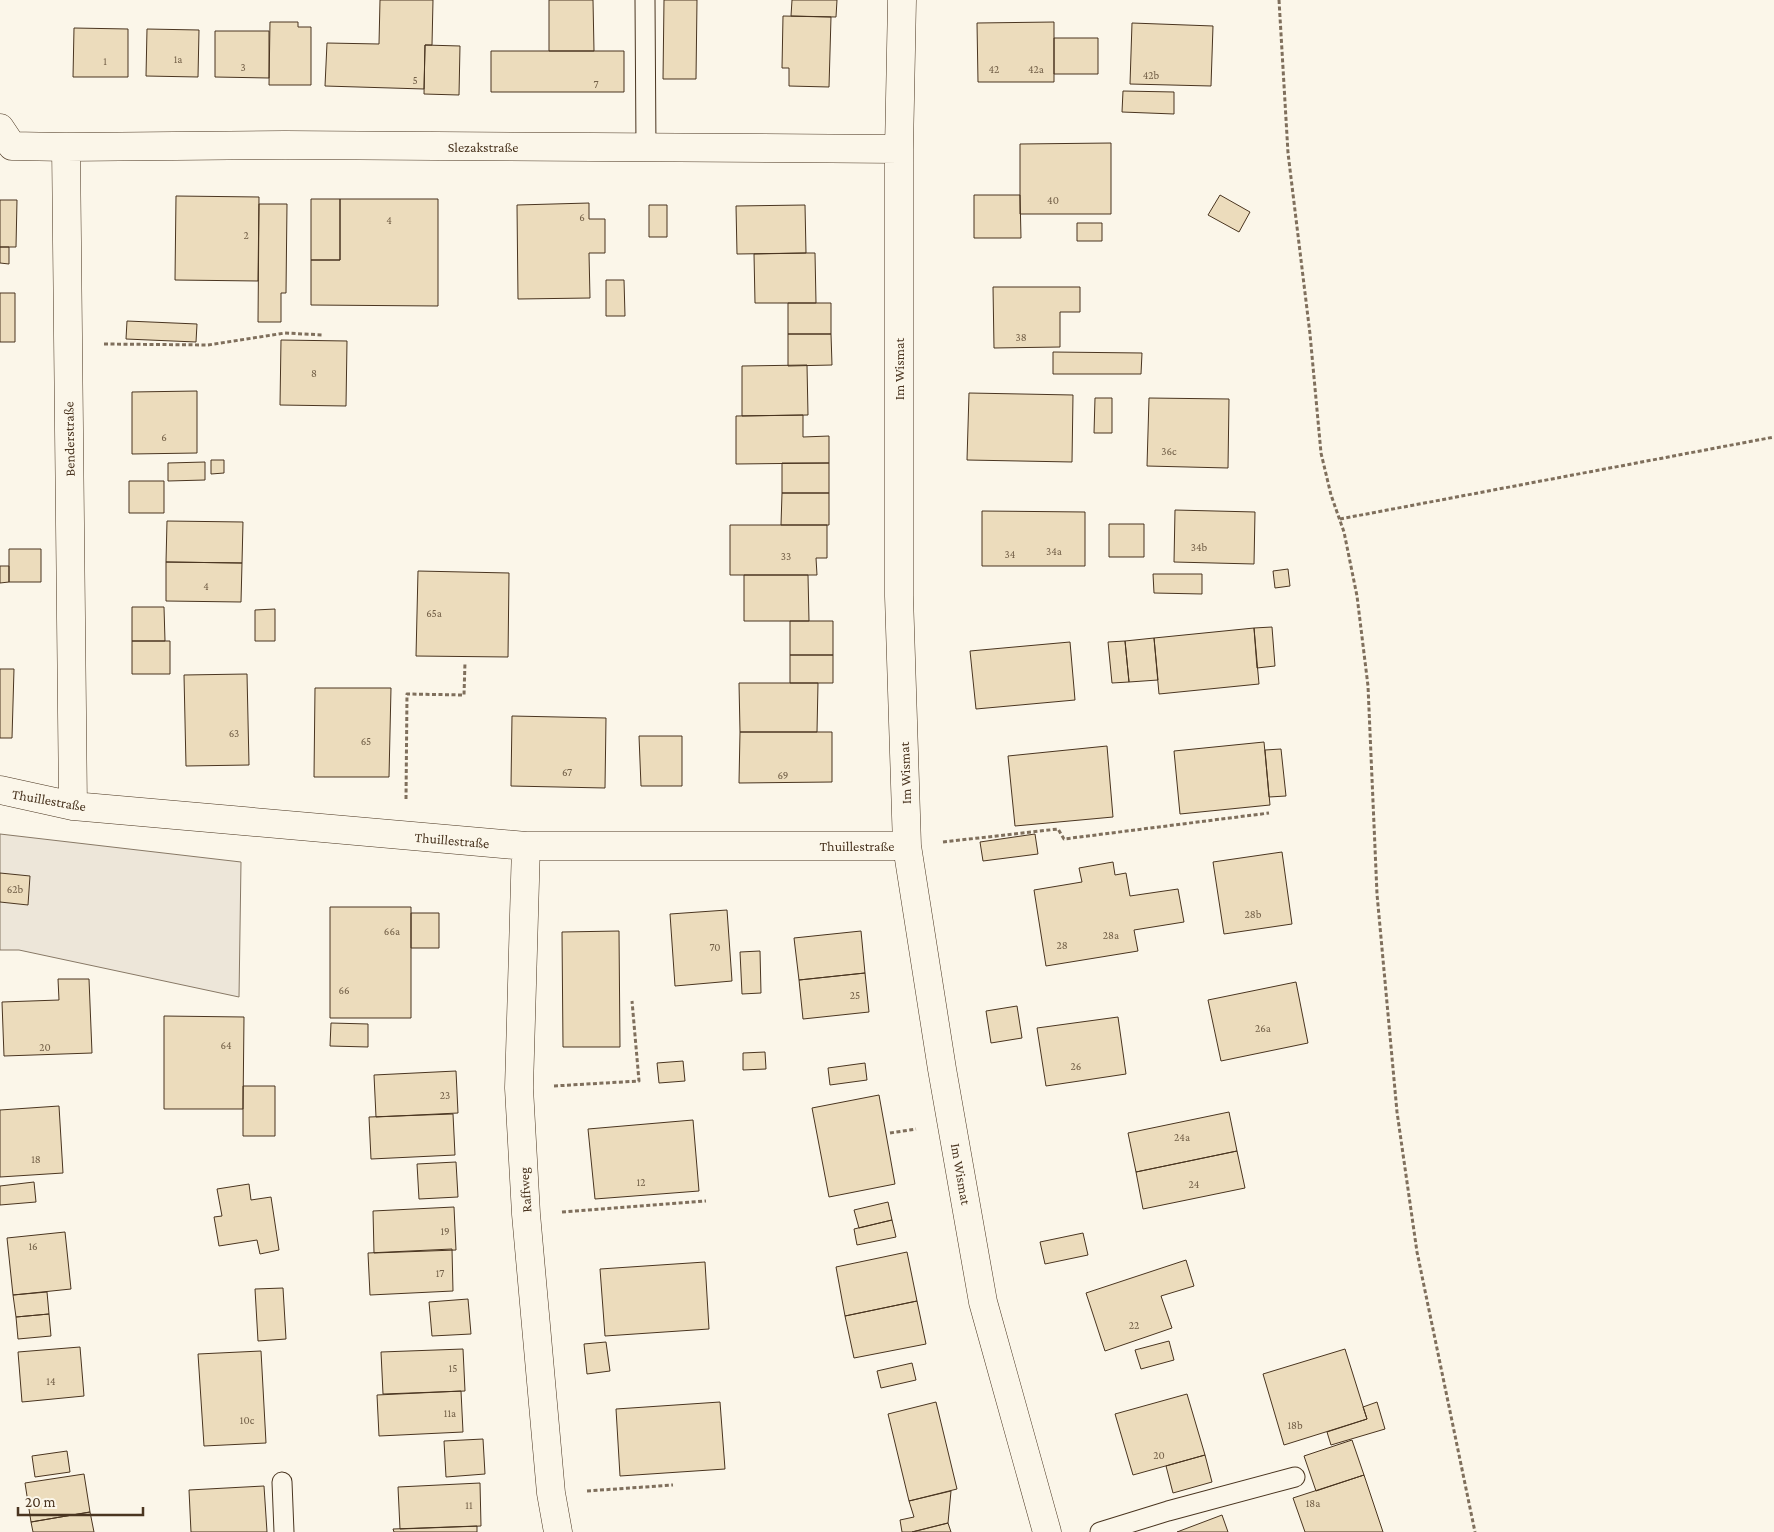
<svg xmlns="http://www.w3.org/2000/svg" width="1774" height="1532" viewBox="0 0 1774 1532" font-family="'Crimson Pro',serif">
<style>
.green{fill:#ede6d9;stroke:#887966}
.building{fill:#ecdcbc;stroke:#4a3520}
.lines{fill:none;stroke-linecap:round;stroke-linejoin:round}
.lane-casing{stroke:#4a3520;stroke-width:21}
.street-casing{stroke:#4a3520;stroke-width:29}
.path{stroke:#7f6f5c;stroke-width:3;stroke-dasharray:4 2.5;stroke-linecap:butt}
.lane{stroke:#fbf6e9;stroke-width:19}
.street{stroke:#fbf6e9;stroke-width:28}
.labels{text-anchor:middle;stroke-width:4;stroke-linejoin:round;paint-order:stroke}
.number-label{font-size:11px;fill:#725f47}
.street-label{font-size:14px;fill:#4a3520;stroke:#fbf6e9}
</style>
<rect width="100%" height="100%" fill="#fbf6e9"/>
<path class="green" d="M0,834L241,862L239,997L19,950H0Z"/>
<path class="building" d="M380,0H433L432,45H425L424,89L325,86L327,43L379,44Z
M549,0H593L594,51H549Z
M664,0H697L696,79H663Z
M792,0H837L836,17L791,16Z
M783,16L831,17L829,87L789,86V68H782Z
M270,22H298V27H311V85H269Z
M1054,22V82H978L977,23Z
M1132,23L1213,26L1211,86L1130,84Z
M74,28L128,29V77H73Z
M147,29L199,30L198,77L146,76Z
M215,31H269V78L215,77Z
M1054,38H1098V74H1054Z
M425,45L460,46L459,95L424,94Z
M491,51H624V92H491Z
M1123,91L1174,92V114L1122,112Z
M1111,143V214H1020V144Z
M974,195H1020L1021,238H974Z
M1220,195L1250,212L1239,232L1208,215Z
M176,196L259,197L258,281L175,280Z
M311,199H340V260H311Z
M340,199H438V306L311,305V260H340Z
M0,200H17L16,247H0Z
M589,203V219H605V253H589L590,298L518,299L517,205Z
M259,204H287L286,293H281V322H258Z
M649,205H667V237H649Z
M805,205L806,253L737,254L736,206Z
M1077,223H1102V241H1077Z
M0,247H9V264L0,263Z
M806,253H815L816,303H755L754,254Z
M606,280H624L625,316H606Z
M993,287H1080V312H1060V347L994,348Z
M0,293H15V342H0Z
M788,303H831V334H788Z
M127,321L197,324L196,342L126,339Z
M788,334H831L832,365L788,366Z
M281,340L347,341L346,406L280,405Z
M1053,352L1142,353L1141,374H1053Z
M807,365L808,415L742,416V366Z
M197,391V453L132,454V392Z
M969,393L1073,395L1072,462L967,460Z
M1095,398H1112V433H1094Z
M1149,398L1229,399L1228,468L1147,466Z
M803,415V437L829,436V463L736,464V416Z
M211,460H224V473L211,474Z
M205,462V480L168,481V463Z
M782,463H829V493H782Z
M129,481H164V513H129Z
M782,493H829V525H781Z
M1175,510L1255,512L1254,564L1174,562Z
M982,511L1085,512V566H982Z
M167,521L243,522L242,563L166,562Z
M1109,524H1144V557H1109Z
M730,525H827V558H816L817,575H730Z
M9,549H41V582H9Z
M166,562L242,563L241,602L166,601Z
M0,566H9V582L0,583Z
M1288,569L1290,586L1275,588L1273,571Z
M418,571L509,573L508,657L416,656Z
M1153,574H1202V594L1154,593Z
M744,575H808L809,621H744Z
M132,607H164L165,641H132Z
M275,609V641H255V610Z
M790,621H833V655H790Z
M1272,627L1275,666L1257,668L1254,628Z
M1254,628L1259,684L1159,694L1154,638Z
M1154,638L1158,680L1129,682L1125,641Z
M132,641H170V674H132Z
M1125,641L1129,682L1112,683L1108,642Z
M1070,642L1075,700L976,709L970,651Z
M790,655H833V683H790Z
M0,669H14L12,738H0Z
M247,674L249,765L186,766L184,675Z
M739,683H818L817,732H740Z
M315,688H391L389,777H314Z
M512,716L606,718L605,788L511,786Z
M740,732H832V782L739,783Z
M639,736H682V786H641Z
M1264,742L1270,805L1180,814L1174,751Z
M1107,746L1113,817L1015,826L1008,756Z
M1281,749L1286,796L1269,797L1265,750Z
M1035,834L1038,854L983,861L980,842Z
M1282,852L1292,924L1224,934L1213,862Z
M1113,862L1115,875L1126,873L1130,896L1178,889L1184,922L1134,930L1138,951L1046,966L1034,890L1082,882L1079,868Z
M0,873L30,876L28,905L0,902Z
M330,907H411V1018H330Z
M727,910L732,981L675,986L670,914Z
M411,913H439V948H411Z
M619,931L620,1047H563L562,932Z
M861,931L865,973L799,980L794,938Z
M760,951L761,993L742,994L740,952Z
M865,973L869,1012L803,1019L799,980Z
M58,979H89L92,1053L4,1056L2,1002L59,1000Z
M1296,982L1308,1043L1221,1061L1208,1000Z
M1017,1006L1022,1038L991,1043L986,1011Z
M164,1016L244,1017L243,1109H164Z
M1118,1017L1126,1074L1046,1086L1037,1028Z
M331,1023L368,1024V1047L330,1046Z
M765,1052L766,1069L743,1070V1053Z
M683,1061L685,1081L659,1083L657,1063Z
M865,1063L867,1080L830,1085L828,1068Z
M456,1071L458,1113L376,1117L374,1075Z
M243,1086H275V1136H243Z
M879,1095L895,1184L829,1197L812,1108Z
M59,1106L63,1173L0,1177V1110Z
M1229,1112L1237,1151L1136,1172L1128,1133Z
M453,1114L455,1155L371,1159L369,1117Z
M693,1120L699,1191L595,1199L588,1129Z
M1237,1151L1245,1188L1143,1209L1136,1172Z
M456,1162L458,1197L419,1199L417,1164Z
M34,1182L36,1202L0,1205V1186Z
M249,1184L251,1200L271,1197L279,1250L260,1254L257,1240L219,1246L214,1217L222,1216L217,1189Z
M888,1202L892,1220L859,1228L854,1210Z
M454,1207L456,1250L374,1253L373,1211Z
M892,1220L896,1237L857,1245L854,1229Z
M65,1232L71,1289L13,1295L7,1238Z
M1083,1233L1088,1255L1045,1264L1040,1242Z
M452,1249L453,1291L370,1295L368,1253Z
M907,1252L917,1301L845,1316L836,1267Z
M1186,1260L1194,1286L1161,1296L1172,1328L1105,1351L1086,1293Z
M705,1262L709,1329L605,1336L600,1269Z
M283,1288L286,1339L258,1341L255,1289Z
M47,1292L49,1314L16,1317L13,1295Z
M468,1299L471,1334L432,1336L429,1302Z
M917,1301L926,1344L854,1358L845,1316Z
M49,1314L51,1336L18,1339L16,1317Z
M1169,1341L1174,1360L1141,1369L1135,1350Z
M606,1342L610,1371L587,1374L584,1344Z
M80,1347L84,1396L22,1402L18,1352Z
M463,1349L465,1391L383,1394L381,1352Z
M1345,1349L1367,1419L1284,1445L1263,1374Z
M261,1351L266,1443L204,1446L198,1354Z
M912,1363L916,1380L881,1388L877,1371Z
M461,1391L463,1432L379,1436L377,1395Z
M1187,1394L1205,1455L1133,1475L1115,1414Z
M720,1402L725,1469L620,1476L616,1409Z
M936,1402L957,1489L909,1501L888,1414Z
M1377,1402L1385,1429L1331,1445L1327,1432L1367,1419L1363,1407Z
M483,1439L485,1474L446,1477L444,1441Z
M1352,1440L1364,1475L1316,1491L1304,1456Z
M67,1451L70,1472L35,1477L32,1456Z
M1205,1455L1212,1482L1173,1493L1166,1466Z
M84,1474L90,1512L31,1522L25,1483Z
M1364,1475L1383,1532H1305L1293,1498Z
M480,1483L481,1526L400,1529L398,1487Z
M264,1486L267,1532H191L189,1490Z
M951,1491L948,1523L912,1532H902L900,1520L914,1517L909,1501Z
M90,1512L94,1532H33L31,1522Z
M1222,1515L1228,1532H1177Z
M948,1523L951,1532H912Z
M477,1526V1532H394L393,1529Z"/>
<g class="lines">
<g class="lane-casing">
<path id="lane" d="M645,0L646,148
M282,1482L284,1532
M1100,1532L1168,1511L1295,1477"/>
</g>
<g class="street-casing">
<path id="street" d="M902,0L899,149V596L907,846L942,1069L983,1302L1047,1532
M0,128L12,146L66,147L73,806
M66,147L285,145L899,149
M0,790L73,806L526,846H907
M526,846L519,1088L526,1214L551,1493L558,1532"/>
</g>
<path class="path" d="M1279,0L1288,153L1310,334L1321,453L1331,495L1344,532L1357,596L1368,686L1377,894L1397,1112L1417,1252L1475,1532
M104,344L208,345L285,333L323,335
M1340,519L1774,437
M406,799L407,694L464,695L465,662
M943,842L1058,829L1064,839L1269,813
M554,1086L639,1081L632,1001
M890,1133L916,1129
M562,1212L706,1201
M587,1491L673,1485"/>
<use href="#lane" class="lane"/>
<use href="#street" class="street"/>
</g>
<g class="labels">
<g class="number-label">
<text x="178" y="63">1a</text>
<text x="105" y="65">1</text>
<text x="243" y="71">3</text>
<text x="994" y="73">42</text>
<text x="1036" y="73">42a</text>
<text x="1151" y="79">42b</text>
<text x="415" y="84">5</text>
<text x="596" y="88">7</text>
<text x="1053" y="204">40</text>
<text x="582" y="221">6</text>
<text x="389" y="224">4</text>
<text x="246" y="239">2</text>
<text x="1021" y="341">38</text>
<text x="314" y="377">8</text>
<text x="164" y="441">6</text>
<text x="1169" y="455">36c</text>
<text x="1199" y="551">34b</text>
<text x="1054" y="555">34a</text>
<text x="1010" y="558">34</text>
<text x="786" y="560">33</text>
<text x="206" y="590">4</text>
<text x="434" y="617">65a</text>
<text x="234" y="737">63</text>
<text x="366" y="745">65</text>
<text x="567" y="776">67</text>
<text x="783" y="779">69</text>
<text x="15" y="893">62b</text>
<text x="1253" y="918">28b</text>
<text x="392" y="935">66a</text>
<text x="1111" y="939">28a</text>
<text x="1062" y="949">28</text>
<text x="715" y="951">70</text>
<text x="344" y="994">66</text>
<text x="855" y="999">25</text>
<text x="1263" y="1032">26a</text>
<text x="226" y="1049">64</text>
<text x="45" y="1051">20</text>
<text x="1076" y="1070">26</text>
<text x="445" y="1099">23</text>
<text x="1182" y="1141">24a</text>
<text x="36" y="1163">18</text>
<text x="641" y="1186">12</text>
<text x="1194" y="1188">24</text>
<text x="445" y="1235">19</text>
<text x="33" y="1250">16</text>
<text x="440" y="1277">17</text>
<text x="1134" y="1329">22</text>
<text x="453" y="1372">15</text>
<text x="51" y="1385">14</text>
<text x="450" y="1417">11a</text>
<text x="247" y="1424">10c</text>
<text x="1295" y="1429">18b</text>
<text x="1159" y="1459">20</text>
<text x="1313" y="1507">18a</text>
<text x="469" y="1509">11</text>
</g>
<g class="street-label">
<text x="483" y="152">Slezakstraße</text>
<text transform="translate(899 369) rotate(-90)" y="5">Im Wismat</text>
<text transform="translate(69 439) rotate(-91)" y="5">Benderstraße</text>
<text transform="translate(905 773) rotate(-92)" y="5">Im Wismat</text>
<text transform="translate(49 800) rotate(10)" y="5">Thuillestraße</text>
<text transform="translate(452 840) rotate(5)" y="5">Thuillestraße</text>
<text x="857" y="851">Thuillestraße</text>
<text transform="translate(961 1174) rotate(80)" y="5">Im Wismat</text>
<text transform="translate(525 1190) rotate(-94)" y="5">Raffweg</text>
</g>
</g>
<path d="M18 1507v8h125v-8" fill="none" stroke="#4a3520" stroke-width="2.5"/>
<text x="25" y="1507" font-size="15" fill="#4a3520" stroke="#fbf6e9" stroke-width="4" paint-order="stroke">20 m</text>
</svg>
